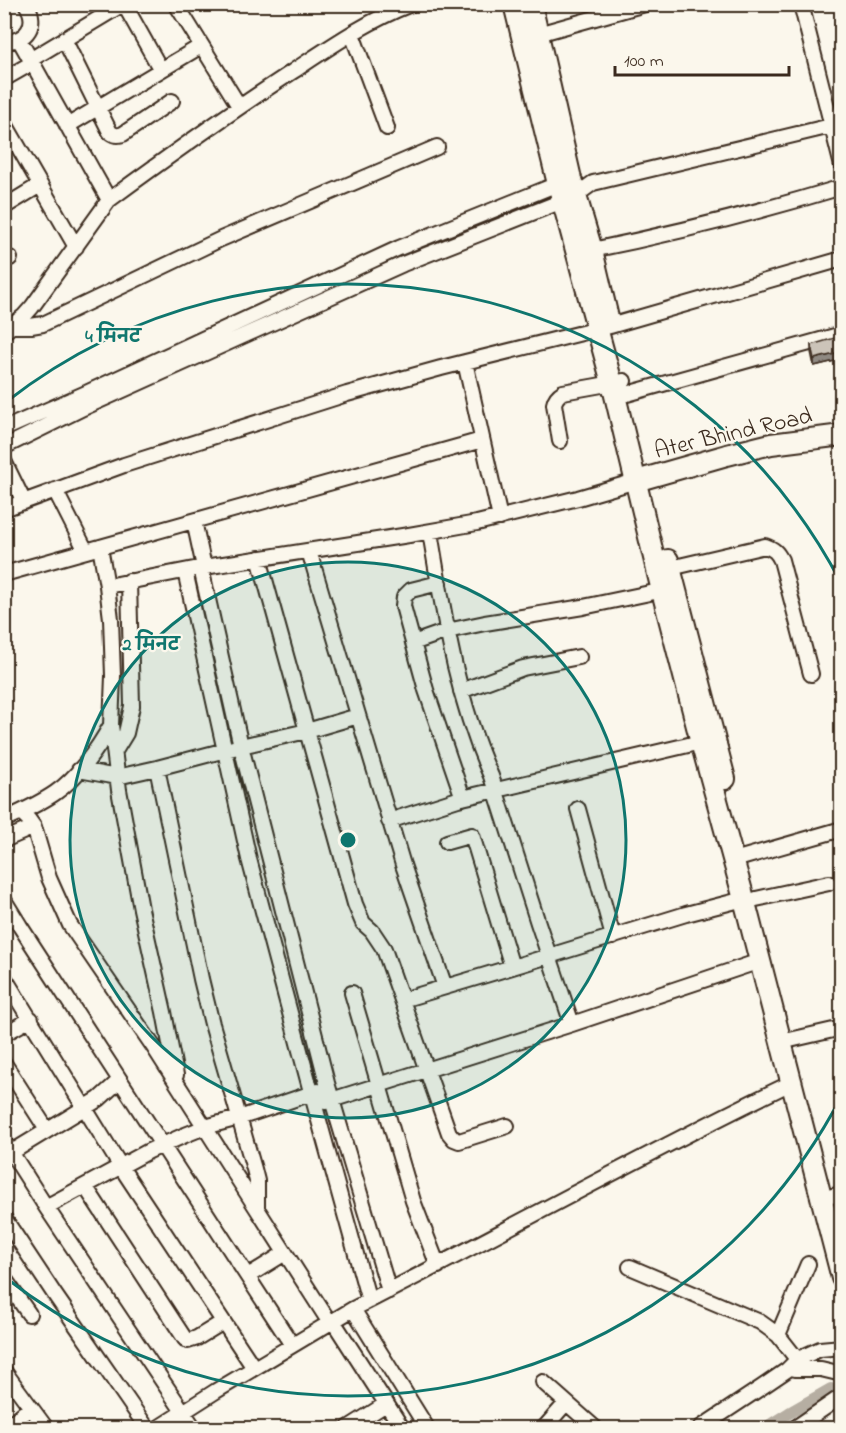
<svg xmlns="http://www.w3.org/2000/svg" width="846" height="1433" viewBox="0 0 846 1433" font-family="'Indie Flower','Playpen Sans Deva',sans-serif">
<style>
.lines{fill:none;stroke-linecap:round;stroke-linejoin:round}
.canal{stroke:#b6aea2;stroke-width:12}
.minor-casing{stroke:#3b2a1e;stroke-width:18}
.highway-casing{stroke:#3b2a1e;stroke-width:24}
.minor{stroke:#fbf7ec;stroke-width:14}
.highway{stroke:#fbf7ec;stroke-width:20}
.wall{fill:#afa99f;stroke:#3b2a1e;stroke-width:1.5}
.shaded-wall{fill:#8f8982;stroke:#3b2a1e;stroke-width:1.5}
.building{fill:#ccc4b9;stroke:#3b2a1e;stroke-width:1.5}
.ring{fill:none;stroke:#0f766e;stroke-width:3}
.labels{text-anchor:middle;stroke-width:4.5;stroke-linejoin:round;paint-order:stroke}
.street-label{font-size:24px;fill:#3b2a1e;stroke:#fbf7ec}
.centre{fill:#0f766e;stroke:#fbf7ec;stroke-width:3}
.ring-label{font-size:18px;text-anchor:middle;font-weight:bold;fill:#0f766e;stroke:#fbf7ec;stroke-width:4.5;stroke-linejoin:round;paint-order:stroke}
</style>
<rect width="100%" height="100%" fill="#fbf7ec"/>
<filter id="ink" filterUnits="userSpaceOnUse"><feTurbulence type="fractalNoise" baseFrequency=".0167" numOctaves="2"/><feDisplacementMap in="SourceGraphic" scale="12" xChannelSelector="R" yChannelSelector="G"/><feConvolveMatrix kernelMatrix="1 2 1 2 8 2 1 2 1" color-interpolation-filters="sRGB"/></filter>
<g filter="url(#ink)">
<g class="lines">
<path class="canal" d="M765,1428L789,1413L831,1389"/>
<g class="minor-casing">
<path id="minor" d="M124,4L161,70
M176,4L239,106
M801,4L842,166
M352,34L387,128
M538,34L645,4
M19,39L109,200C169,156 229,113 292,72C330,47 369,20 411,4
M64,39L110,132C115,136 118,136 123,134L172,101
M4,41C27,43 39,23 26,4
M30,60L123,4
M4,79L32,63
M4,122L76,247
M67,126L201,46
M4,207L40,185
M592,250C676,233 759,212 842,187
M4,259L10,258
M13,326H31L43,324L221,239L437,147
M4,332L24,316L32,307L109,200
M465,362L500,518
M627,394L842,334
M4,429L84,394L399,248L565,181
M560,441L554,404C555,398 558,395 563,392L624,381
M4,447L83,408L403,264L575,196L593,183L831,126
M4,461L24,502
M55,490L86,551
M4,509L124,465L347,394L441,368L610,326L842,259
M194,521L204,567
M430,532C444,615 456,698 491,776L538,923L572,1024
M100,547L107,586L111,619L113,676L111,725L119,790L141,909L164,1012L176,1075
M309,551L403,865L445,987
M259,558L355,904L363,923L372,931L384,949L449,1133L454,1139L459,1141L507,1126
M201,568L241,746L327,1083L389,1291
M662,570L765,546C774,549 777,552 781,560L811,674
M185,571L249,859L310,1088L369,1301
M4,574L482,440
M439,583L411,590L404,597L403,606L426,690L463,798
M107,586L204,567L409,535L477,523L578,498L636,481
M413,643L447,631L485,623L583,607L669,589
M461,691L523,668L579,657
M115,751L126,733L132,706L129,581
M157,768L201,979L212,1024L254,1169L257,1181V1207
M79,770L117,777L157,768L241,746L307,731L358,716
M578,809L613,937
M21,812L29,820L34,827L49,878L70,925L153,1046L330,1323
M4,820C21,812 39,804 55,793C77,778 98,749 111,725
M389,821L458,799L701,742
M4,840L34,827
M447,842L472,835L512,967
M734,860L842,829
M756,899L829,883
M4,900L20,926L292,1345
M4,977L121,1167L254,1368
M352,993L413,1201L438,1266
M402,1000L549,956L686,914L744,899
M4,1034L31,1019
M781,1042L842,1028
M4,1063L47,1130
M325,1102L572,1024L760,961
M4,1141L46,1207L194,1428
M12,1152L99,1099L120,1080
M85,1186L185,1339
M832,1196L842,1194
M46,1207L149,1151L185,1135L205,1127L239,1118L318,1091
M4,1218L55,1295L147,1428
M630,1267L760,1322L778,1335L804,1368
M248,1276L285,1253
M4,1278L29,1314
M333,1321L402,1428
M778,1335L808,1264
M188,1341L197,1338L223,1322
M795,1369H821L842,1374
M4,1371L46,1428
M543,1382L595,1428
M5,1428L30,1408
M158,1428L216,1391L353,1309
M348,1428L386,1404
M427,1428L353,1309C499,1235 643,1154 791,1083
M544,1428L566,1403
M700,1428L762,1387L787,1370L798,1359L820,1349L842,1347
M795,1428L842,1396"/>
</g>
<g class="highway-casing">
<path id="highway" d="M514,4L558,184L612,383L662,591L701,742L744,899L842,1278
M531,4L571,179L592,250L609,322
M636,481L727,455L771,444L842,435
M668,560L725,779"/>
</g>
<use href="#minor" class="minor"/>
<use href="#highway" class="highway"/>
</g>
<path class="wall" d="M811,345L839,360L814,366L811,352Z"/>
<path class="shaded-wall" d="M839,353V360L814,366V359Z"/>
<path class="building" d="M835,338L839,353L814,359L811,345Z"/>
</g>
<circle cx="348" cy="840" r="278" fill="#0f766e" fill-opacity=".12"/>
<g class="ring">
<circle cx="348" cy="840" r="278"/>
<path d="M841 1097A556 556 0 0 1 6 1278M6 402A556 556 0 0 1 841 583"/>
</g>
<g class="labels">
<g class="street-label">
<text transform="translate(733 432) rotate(-13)" y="8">Ater Bhind Road</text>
</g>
</g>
<circle cx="348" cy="840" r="9" class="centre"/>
<g class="ring-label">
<text x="113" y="342">4 मिनट</text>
<text x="151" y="650">2 मिनट</text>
</g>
<rect width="846" height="1433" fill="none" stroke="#fbf7ec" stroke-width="24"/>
<rect x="12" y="12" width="822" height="1409" fill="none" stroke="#3b2a1e" stroke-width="2" filter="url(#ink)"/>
<path d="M615 66v9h174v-9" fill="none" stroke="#3b2a1e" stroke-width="3"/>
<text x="624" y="66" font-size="18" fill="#3b2a1e" stroke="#fbf7ec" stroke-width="4.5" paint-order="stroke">100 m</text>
</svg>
